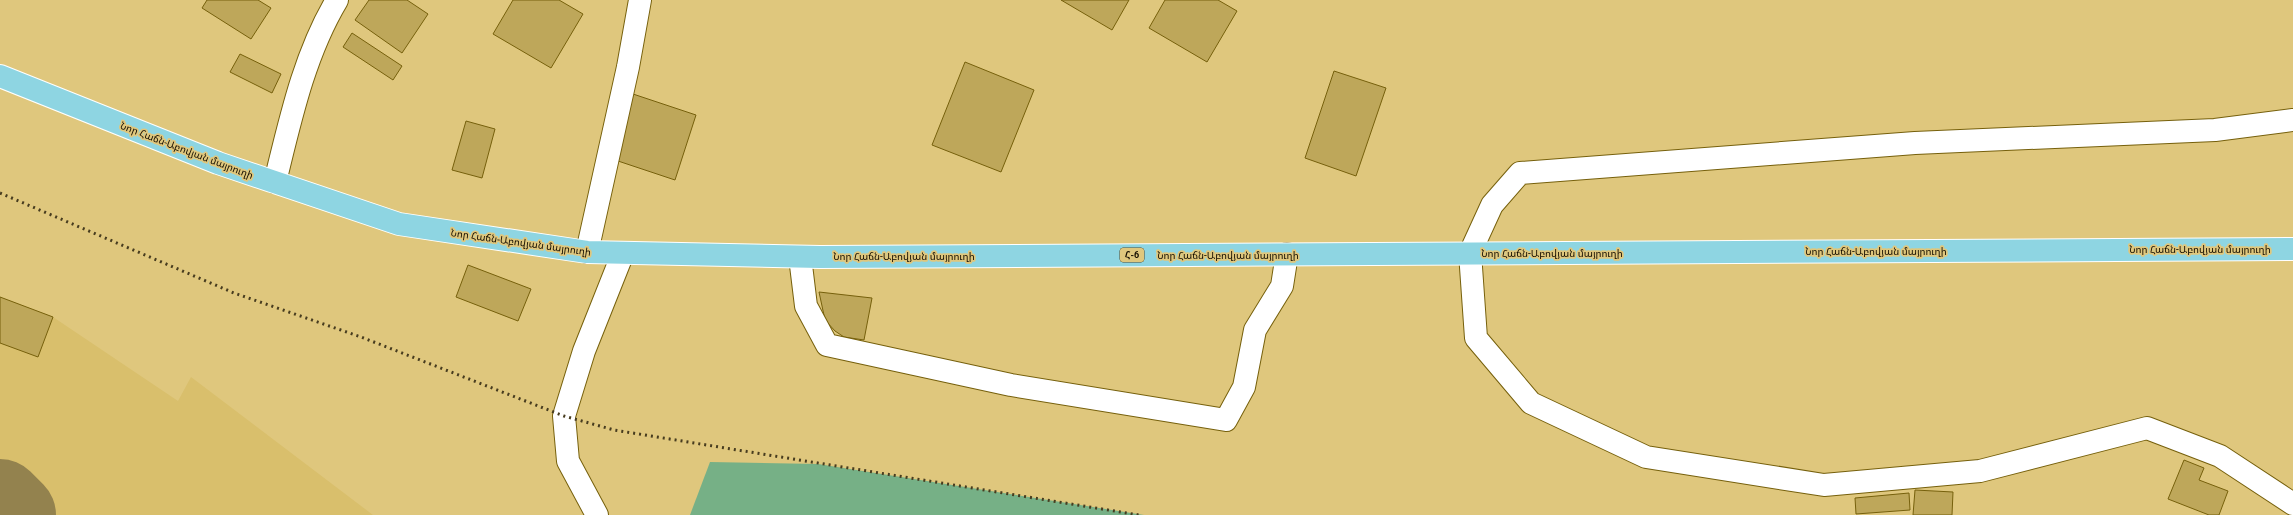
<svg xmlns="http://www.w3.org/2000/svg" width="2293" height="515" viewBox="0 0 2293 515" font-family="Roboto,'Noto Sans Armenian',sans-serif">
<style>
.built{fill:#d9bf6c}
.green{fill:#76b086}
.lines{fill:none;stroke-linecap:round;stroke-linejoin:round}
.taxiway{stroke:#93824e;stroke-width:86}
.building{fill:#bea75a;stroke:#76600c}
.minor-casing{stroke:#76600c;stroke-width:24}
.major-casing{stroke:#fff;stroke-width:24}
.minor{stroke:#fff;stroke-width:22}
.major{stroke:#8ed5e2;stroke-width:22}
.rail{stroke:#473c1f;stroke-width:3;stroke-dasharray:2 4;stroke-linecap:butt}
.labels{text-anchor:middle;stroke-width:3.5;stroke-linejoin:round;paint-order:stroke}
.shield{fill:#dfc77d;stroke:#524626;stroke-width:1}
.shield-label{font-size:9px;font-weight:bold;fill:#150e00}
.street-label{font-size:10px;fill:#150e00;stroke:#dfc77d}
</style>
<rect width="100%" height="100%" fill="#dfc77d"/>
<path class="built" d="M0,297L53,317L178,401L191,377L373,515H0Z"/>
<path class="green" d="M710,462L818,464L1144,515H690Z"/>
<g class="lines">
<path class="taxiway" d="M0,502L13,515"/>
</g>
<path class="building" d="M207,0H258L271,8L251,39L202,8Z
M369,0H407L428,14L402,53L355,20Z
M513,0H559L583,14L551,68L493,34Z
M1061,0H1129L1112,30Z
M1165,0H1218L1237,11L1207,62L1149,28Z
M352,33L402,66L393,80L343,47Z
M240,54L281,74L272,93L230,72Z
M965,62L1034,90L1001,172L932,145Z
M1334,71L1386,88L1356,176L1305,158Z
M633,94L696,115L675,180L612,159Z
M466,121L495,129L482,178L452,170Z
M468,265L531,289L518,321L456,297Z
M819,292L872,298L864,340L844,337L835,331L825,320Z
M0,297L53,317L38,357L0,343Z
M2184,460L2204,468L2199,480L2228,491L2219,515H2209L2168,499Z
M1915,490L1953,492L1952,515H1913Z
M1909,493L1910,510L1856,514L1855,498Z"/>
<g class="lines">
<g class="minor-casing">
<path id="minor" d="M2293,120L2215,130L1915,143L1520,173L1492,205L1470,253L1476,338L1531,403L1646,457L1824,485L1980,471L2147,428L2220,456L2293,504
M275,182C290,121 304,55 337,0
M587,252L628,67L640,0
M800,257L806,306L827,345L1011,385L1226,420L1244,387L1255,330L1282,286L1287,254
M597,515L568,461L564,416L584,351L623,253"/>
</g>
<g class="major-casing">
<path id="major" d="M0,76L218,163L399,224L587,252L820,257L2293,249"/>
</g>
<use href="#minor" class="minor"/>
<use href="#major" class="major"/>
<path class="rail" d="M0,193L234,293L361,337L564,416L614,430L1139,515"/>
</g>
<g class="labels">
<rect class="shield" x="1120" y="248" width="24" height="14" rx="3"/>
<g class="shield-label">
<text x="1132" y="258">Հ-6</text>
</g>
<g class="street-label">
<text transform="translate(187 150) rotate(21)" y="4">Նոր Հաճն-Աբովյան մայրուղի</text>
<text transform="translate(521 242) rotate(8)" y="4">Նոր Հաճն-Աբովյան մայրուղի</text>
<text x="2200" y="253">Նոր Հաճն-Աբովյան մայրուղի</text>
<text x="1876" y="255">Նոր Հաճն-Աբովյան մայրուղի</text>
<text x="1552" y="257">Նոր Հաճն-Աբովյան մայրուղի</text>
<text x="1228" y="259">Նոր Հաճն-Աբովյան մայրուղի</text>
<text x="904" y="260">Նոր Հաճն-Աբովյան մայրուղի</text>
</g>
</g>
</svg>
